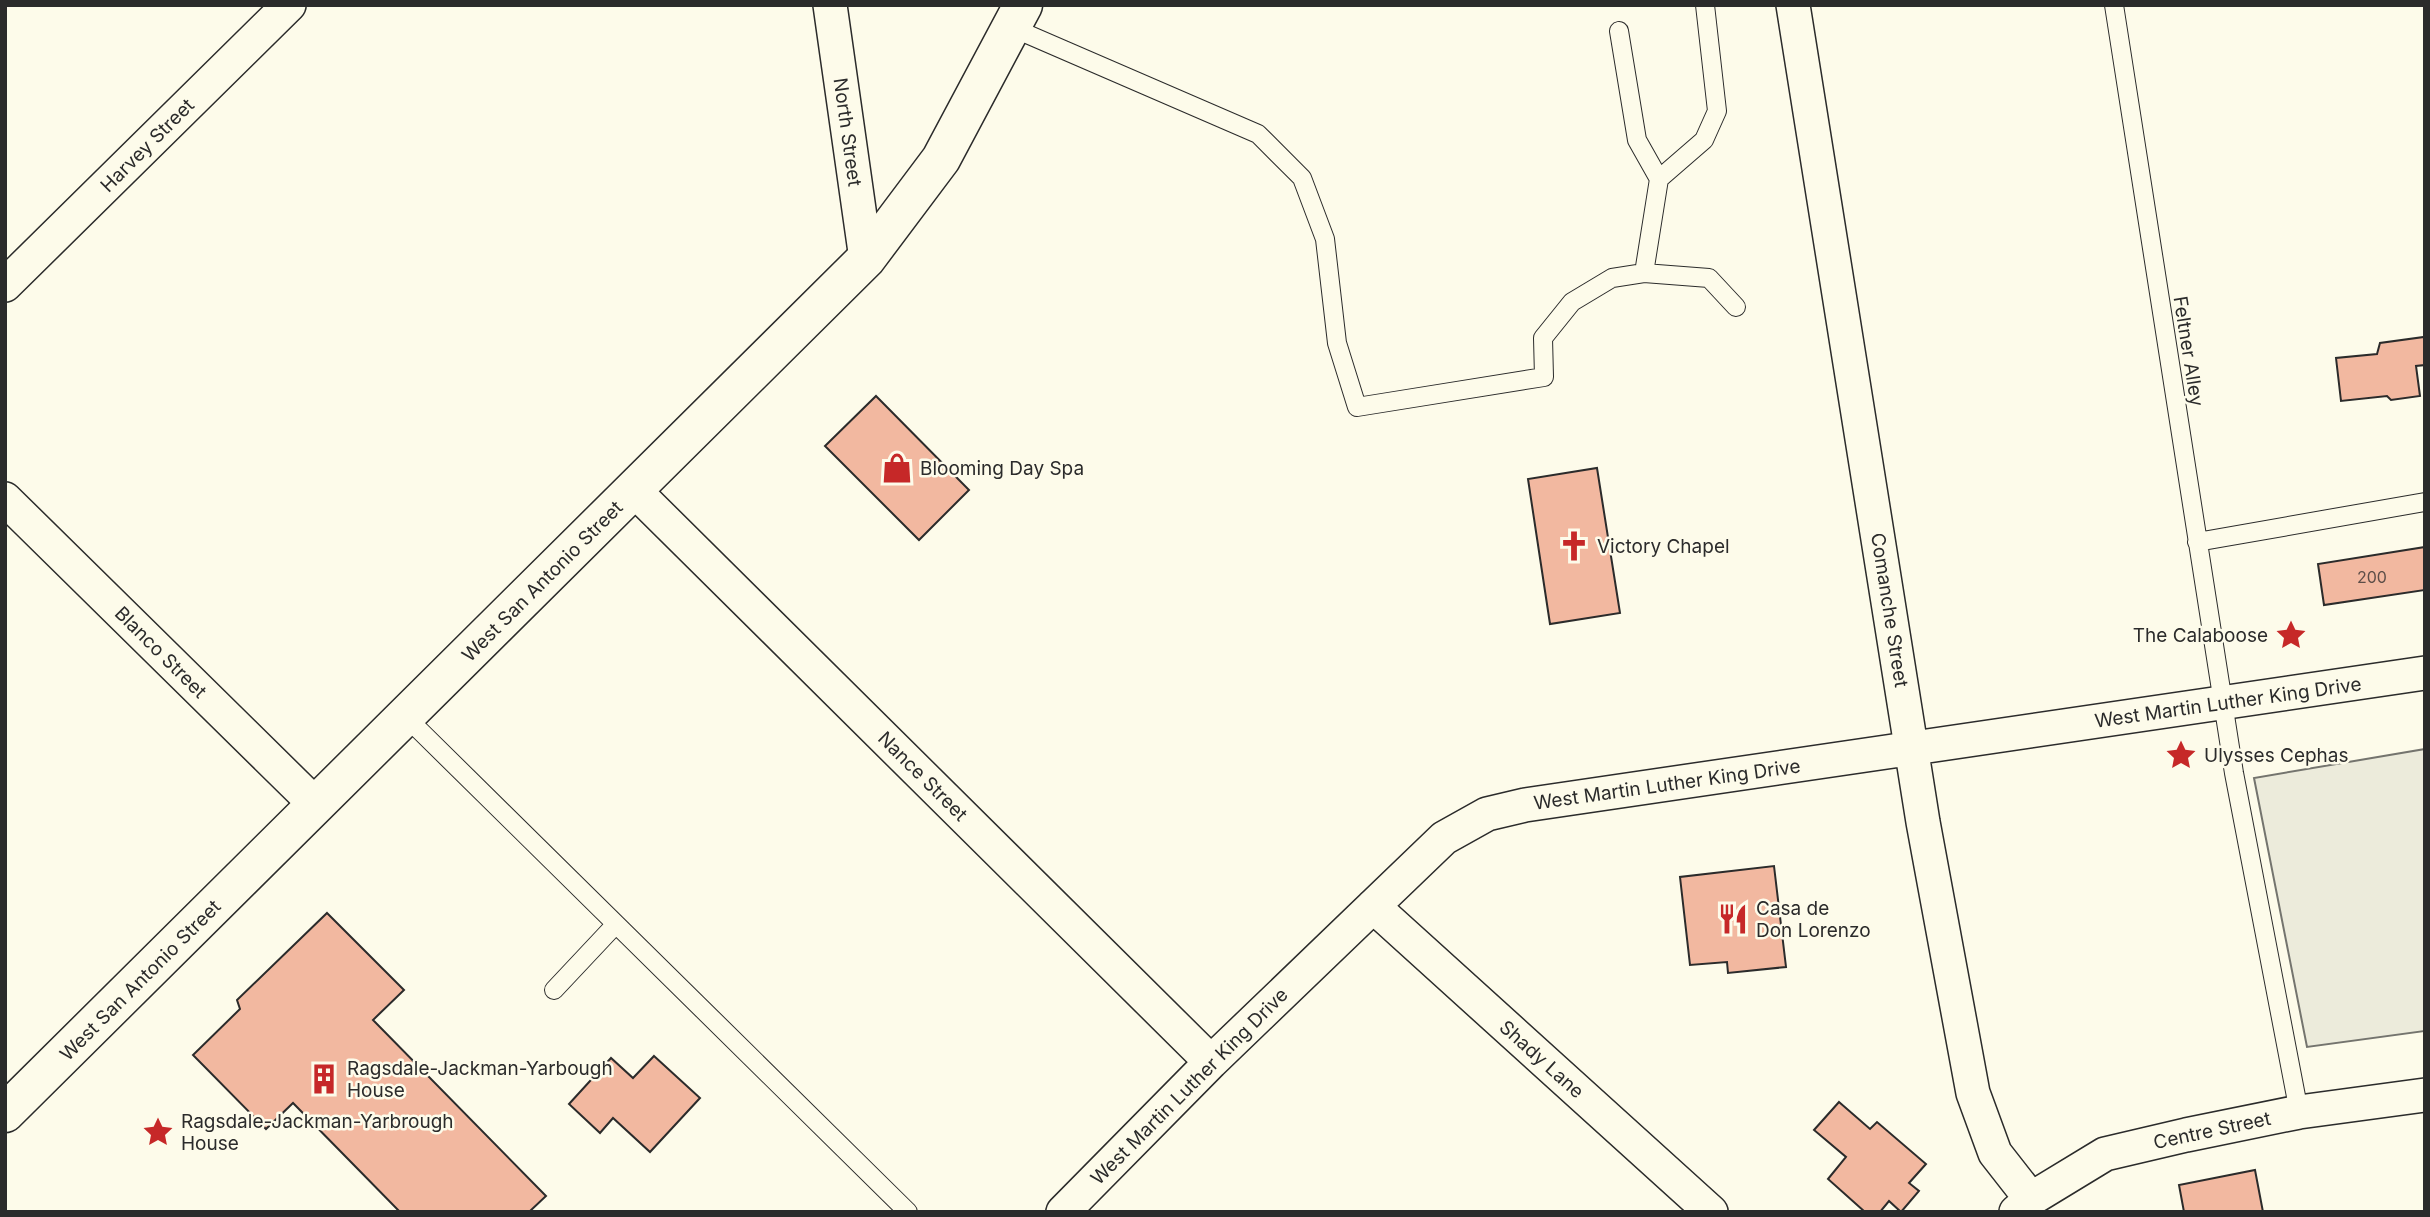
<svg xmlns="http://www.w3.org/2000/svg" width="2430" height="1217" viewBox="0 0 2430 1217" font-family="Inter,sans-serif">
<style>
.green{fill:#ecebdb;stroke:#74746e;stroke-width:2}
.building{fill:#f2b8a0;stroke:#2b2b2b;stroke-width:2}
.lines{fill:none;stroke-linecap:round;stroke-linejoin:round}
.service-casing{stroke:#2b2b2b;stroke-width:20}
.minor-casing{stroke:#2b2b2b;stroke-width:36}
.tertiary-casing{stroke:#2b2b2b;stroke-width:41}
.service{stroke:#fdfbea;stroke-width:18}
.minor{stroke:#fdfbea;stroke-width:33}
.tertiary{stroke:#fdfbea;stroke-width:38}
.labels{text-anchor:middle;stroke-width:5;stroke-linejoin:round;paint-order:stroke}
.number-label{font-size:16px;fill:#5d4e48}
.street-label{font-size:19px;fill:#2b2b2b;stroke:#fdfbea}
.poi-label{font-size:19px;fill:#2b2b2b;stroke:#fdfbea;text-anchor:start}
</style>
<rect width="100%" height="100%" fill="#fdfbea"/>
<path class="green" d="M2425,749V1031L2307,1047L2254,778Z"/>
<path class="building" d="M2424,337L2425,365L2416,366L2420,396L2391,400L2387,396L2341,401L2336,358L2377,354L2380,343Z
M876,396L969,490L919,540L825,446Z
M1597,468L1620,613L1550,624L1528,479Z
M2425,547V590L2324,605L2318,564Z
M1774,866L1786,967L1728,973L1727,962L1690,965L1680,877Z
M327,913L404,990L373,1020L546,1196L529,1212H400L293,1103L266,1129L193,1055L240,1009L237,1000Z
M654,1056L700,1098L650,1152L613,1118L600,1133L569,1104L611,1058L633,1078Z
M1839,1102L1870,1129L1877,1122L1926,1164L1909,1183L1919,1191L1901,1212L1889,1201L1880,1212H1865L1828,1179L1846,1157L1814,1130Z
M2255,1170L2263,1212H2184L2179,1185Z"/>
<g class="lines">
<g class="service-casing">
<path id="service" d="M2114,5L2234,773L2299,1112
M1013,28L1258,134L1302,178L1325,239L1337,343L1357,407L1544,377L1543,338L1572,302L1612,278L1644,273L1709,278L1736,307
M1619,31L1637,140L1659,179
M1644,273L1659,179L1704,140L1717,111L1705,5
M2197,542L2425,502
M405,716L908,1212
M554,990L616,924"/>
</g>
<g class="minor-casing">
<path id="minor" d="M830,5L866,259
M1793,5L1923,822L1973,1093L1995,1153L2031,1199
M5,285L289,5
M634,490L1211,1062
M5,499L316,805
M1373,906L1711,1212
M1063,1212L1211,1062L1444,838L1487,814L1525,805L2425,673
M2016,1212L2031,1199L2105,1154L2186,1135L2299,1112L2425,1095"/>
</g>
<g class="tertiary-casing">
<path id="tertiary" d="M5,1113L866,259L941,159L1023,5"/>
</g>
<use href="#service" class="service"/>
<use href="#minor" class="minor"/>
<use href="#tertiary" class="tertiary"/>
</g>
<defs>
<g id="shop-bare" transform="scale(2.415)"><path d="M-5-2.5h2.3a2.7 3.5 0 0 1 5.4 0H5L5.5 6h-11ZM-1.5-2.5h3a1.5 2.3 0 0 0-3 0Z" fill="#c62828" stroke="#fdfbea" stroke-width="2.5" paint-order="stroke"/></g>
<g id="church-bare" transform="scale(2.415)"><path d="M-1.2-6h2.4v3.5h3.3v2.4h-3.3V6h-2.4V-.1h-3.3v-2.4h3.3Z" fill="#c62828" stroke="#fdfbea" stroke-width="2.5" paint-order="stroke"/></g>
<g id="sight-bare" transform="scale(2.415)"><path d="M0-6L1.8-2.2L6-1.7L2.9 1.2L3.7 5.4L0 3.3L-3.7 5.4L-2.9 1.2L-6-1.7L-1.8-2.2Z" fill="#c62828" stroke="#fdfbea" stroke-width="2.5" paint-order="stroke"/></g>
<g id="restaurant-bare" transform="scale(2.415)"><path d="M-5-6h1v4h1v-4h1v4h1v-4h1v5L-1.5 .5V6h-2V.5L-5-1ZM5-6V6H3V1.5H1.5Q1.5-4 5-6Z" fill="#c62828" stroke="#fdfbea" stroke-width="2.5" paint-order="stroke"/></g>
<g id="building-bare" transform="scale(2.415)"><path d="M-4-6H4V6H1V3H-1V6H-4ZM-2.5-4.3h1.7v1.8h-1.7ZM.8-4.3h1.7v1.8H.8ZM-2.5-1h1.7V.8h-1.7ZM.8-1h1.7V.8H.8Z" fill="#c62828" stroke="#fdfbea" stroke-width="2.5" paint-order="stroke"/></g>
</defs>
<g fill-rule="evenodd">
<use href="#shop-bare" x="897" y="468"/>
<use href="#church-bare" x="1574" y="546"/>
<use href="#sight-bare" x="2291" y="635"/>
<use href="#sight-bare" x="2181" y="755"/>
<use href="#restaurant-bare" x="1733" y="919"/>
<use href="#building-bare" x="324" y="1079"/>
<use href="#sight-bare" x="158" y="1132"/>
</g>
<g class="labels">
<g class="number-label">
<text x="2372" y="583">200</text>
</g>
<g class="street-label">
<text transform="translate(848 132) rotate(82)" y="7">North Street</text>
<text transform="translate(147 145) rotate(-45)" y="7">Harvey Street</text>
<text transform="translate(2189 351) rotate(81)" y="7">Feltner Alley</text>
<text transform="translate(542 581) rotate(-45)" y="7">West San Antonio Street</text>
<text transform="translate(1890 610) rotate(81)" y="7">Comanche Street</text>
<text transform="translate(161 652) rotate(45)" y="7">Blanco Street</text>
<text transform="translate(2228 702) rotate(-8)" y="7">West Martin Luther King Drive</text>
<text transform="translate(923 776) rotate(45)" y="7">Nance Street</text>
<text transform="translate(1667 784) rotate(-8)" y="7">West Martin Luther King Drive</text>
<text transform="translate(140 980) rotate(-45)" y="7">West San Antonio Street</text>
<text transform="translate(1542 1059) rotate(42)" y="7">Shady Lane</text>
<text transform="translate(1189 1086) rotate(-45)" y="7">West Martin Luther King Drive</text>
<text transform="translate(2212 1130) rotate(-12)" y="7">Centre Street</text>
</g>
<g class="poi-label">
<text x="920" y="475">Blooming Day Spa</text>
<text x="1597" y="553">Victory Chapel</text>
<text x="2268" y="642" text-anchor="end">The Calaboose</text>
<text x="2204" y="762">Ulysses Cephas</text>
<text x="1756" y="915">Casa de<tspan x="1756" dy="22">Don Lorenzo</tspan></text>
<text x="347" y="1075">Ragsdale-Jackman-Yarbough<tspan x="347" dy="22">House</tspan></text>
<text x="181" y="1128">Ragsdale-Jackman-Yarbrough<tspan x="181" dy="22">House</tspan></text>
</g>
</g>
<rect width="2430" height="1217" fill="none" stroke="#2b2b2b" stroke-width="14"/>
</svg>
